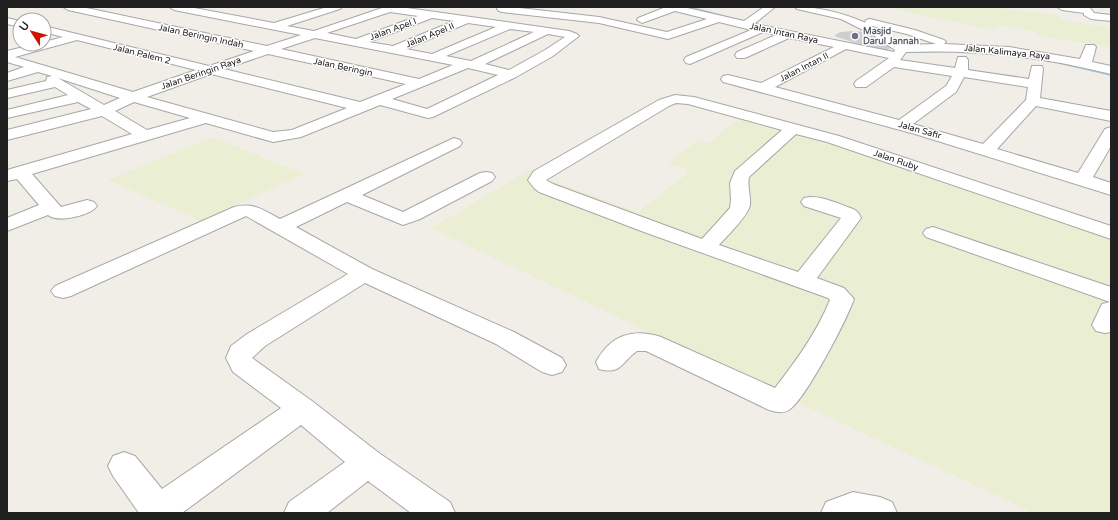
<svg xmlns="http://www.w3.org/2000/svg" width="1118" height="520" viewBox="0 0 1118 520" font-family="'Varela Round',sans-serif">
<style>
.religious{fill:#cecece}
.farmland{fill:#eaefd3}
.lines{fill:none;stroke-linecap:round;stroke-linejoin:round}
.stream{fill:#a8cdde;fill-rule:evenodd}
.minor-casing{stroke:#a7a7a7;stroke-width:2}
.minor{fill:#fff;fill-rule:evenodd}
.worship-dot{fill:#6b7280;stroke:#fff;stroke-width:1.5}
.labels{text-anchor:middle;stroke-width:3;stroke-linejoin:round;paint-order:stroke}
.far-street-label{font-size:9px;fill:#202020;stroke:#fff}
.far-worship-label{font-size:9px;font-weight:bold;fill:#5b616d;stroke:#fff;text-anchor:start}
</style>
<rect width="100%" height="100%" fill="#f1eee7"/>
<path class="religious" d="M854,31L864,32L886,43L892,48L881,51L834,36L840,32Z"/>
<path class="farmland" d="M892,7H989L1057,15L1062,20L1111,28V47L1037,36L1038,33L999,24L993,30L924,16Z
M746,113L1111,232V513H1034L792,400L431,228L533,168L543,177L638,212L688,173L685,169L668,163L699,140L708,143Z
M213,137L304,174L201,221L108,180Z"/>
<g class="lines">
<path class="stream" d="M687,7H693L738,19L853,44L851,45L738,21Z
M873,47L887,49L889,50L887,51L872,49L871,48Z
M953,50H954V52L912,53L910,52L912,51Z
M1061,62L1111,74V76L1060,64L1059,63Z"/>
<g class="minor-casing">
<path id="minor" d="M63,7H82L267,46L301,35L174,10L169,7H189L274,23L327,7H342L340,9L287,26L314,31L385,7H400L569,31L577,34L579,36L553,56L516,77L433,117L428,118L380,105L301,137L273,142L206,123L32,174L61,207L87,200L94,202L97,206C90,216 57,223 48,215L7,231V218L39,205L17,179L7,181V170L132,134L102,116L7,140V130L91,109L78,102L7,118V110L68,95L55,87L7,98V90L46,81L47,77L52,76L38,72L7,81V73L24,67L7,62V51L36,44H44V42L63,37L44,32V26L209,66L254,51L68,10ZM390,12L418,16L356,39L327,33ZM432,18L454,21L393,46L369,42ZM468,23L496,27L432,54L406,49ZM510,29L534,32L471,61L446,56ZM548,34L565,37L545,50L509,70L485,64ZM315,38L453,65L419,79L281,49ZM77,40L196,70L133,92L15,57ZM268,54L406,84L360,102L224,69ZM468,68L498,75L427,109L392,99ZM211,74L347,108L292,130L273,132L147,97ZM58,78L120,98L104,105ZM134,102L190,118L147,130L115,111Z
M498,7H511L599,17L667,32L707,19L675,11L642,23L637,20L638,18L666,7H683L744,21L764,7H775L754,24L894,52L895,50L875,36L841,19L797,9L795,7C820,7 843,13 866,23L865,22L866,20L870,19L915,30L944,40L946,42L944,44L1009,47L1080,59L1086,45H1094L1096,47L1092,62L1111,66V74C1043,57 976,49 906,52L900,60L955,68L958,57H966L968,60V70L1029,79L1032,66H1042L1043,69L1040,98L1111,111V121L1036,106L997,149L1078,173L1105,129L1111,127V146L1093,177L1111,183V195L915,134L723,82L721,79L723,76L728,75L761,83L834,47L789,38L745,58H737L735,55L737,52L776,35L763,32L690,64L686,63L684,60L686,57L751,30L719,22L668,39L599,23L502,12L499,11L497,9ZM868,25L907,34L936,44L904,45L883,32ZM846,49L889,58L856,81L854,84L856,87H866L894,67L952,76L946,86L899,120L775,87ZM964,77L1028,87L1026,100L983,144L913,124L956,92Z
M1057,7L1090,8L1094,13L1111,15V21L1091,19L1084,15V13L1062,10Z
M7,18L20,21V27L7,24Z
M675,95L694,97L839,136L1111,226V239L827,142L796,134L749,177C747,187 751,196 750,205C748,216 727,236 719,245L798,272L841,218L804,206L801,202L804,198C819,194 838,204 853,209C857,211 859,213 861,218L817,278L844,288L854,299C847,319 806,399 789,410C782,414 776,412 769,410L646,351H637C621,362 622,375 599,369L596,362C611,335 632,328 661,337L775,388C796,361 817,332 830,300L828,298L644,232L539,192L534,188L528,180L534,171L659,100ZM676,103L688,104L782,130L735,171L730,183L731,200L730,208L702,239L553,184L546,180L669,106Z
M454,138L460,140L462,143L460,146L362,195L403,212L480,173L486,172L492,173L495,177L492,181L420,219L403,225L347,202L296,227L372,269L514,332L562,358L566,365L562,372L552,375L542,372L496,344L365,283L265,346L252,358L312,401L379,453L450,502L455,513H411L368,481L327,513H284L289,502L345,462L301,425L182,513H139L113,476L108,466L113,456L124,452L135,456L162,489L281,408L233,372L226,358L231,346L247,334L348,274L246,216L71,296L63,298L55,296L51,291L55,286L234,207C254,202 263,210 280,219Z
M933,227L1111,287V332L1105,333L1096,331L1092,325L1102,304L1110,302L926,237L923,233L926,229Z
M853,492L880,497L892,502L897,513H821L826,502Z"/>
</g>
<use href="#minor" class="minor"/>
</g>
<circle class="worship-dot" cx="855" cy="36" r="4"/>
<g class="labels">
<g class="far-street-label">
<text transform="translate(393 29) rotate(-20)" y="3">Jalan Apel I</text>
<text transform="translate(784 33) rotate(12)" y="3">Jalan Intan Raya</text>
<text transform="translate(430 35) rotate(-22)" y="3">Jalan Apel II</text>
<text transform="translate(201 36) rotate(12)" y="3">Jalan Beringin Indah</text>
<text transform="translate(1007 52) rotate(6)" y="3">Jalan Kalimaya Raya</text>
<text transform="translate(142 54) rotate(14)" y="3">Jalan Palem 2</text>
<text transform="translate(343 67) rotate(12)" y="3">Jalan Beringin</text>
<text transform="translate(804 67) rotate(-27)" y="3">Jalan Intan II</text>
<text transform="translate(201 73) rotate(-19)" y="3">Jalan Beringin Raya</text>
<text transform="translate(920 130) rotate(16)" y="3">Jalan Safir</text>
<text transform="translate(896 160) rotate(19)" y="3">Jalan Ruby</text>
</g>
<g class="far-worship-label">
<text x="863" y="34">Masjid<tspan x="863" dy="10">Darul Jannah</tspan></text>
</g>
</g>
<rect width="1118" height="520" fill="none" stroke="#202020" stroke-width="16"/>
<g transform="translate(32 32) rotate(306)"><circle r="19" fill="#ffffff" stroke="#a6a6a6"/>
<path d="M0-3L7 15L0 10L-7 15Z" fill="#cf1302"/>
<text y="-6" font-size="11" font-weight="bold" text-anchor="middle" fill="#202020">U</text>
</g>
</svg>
